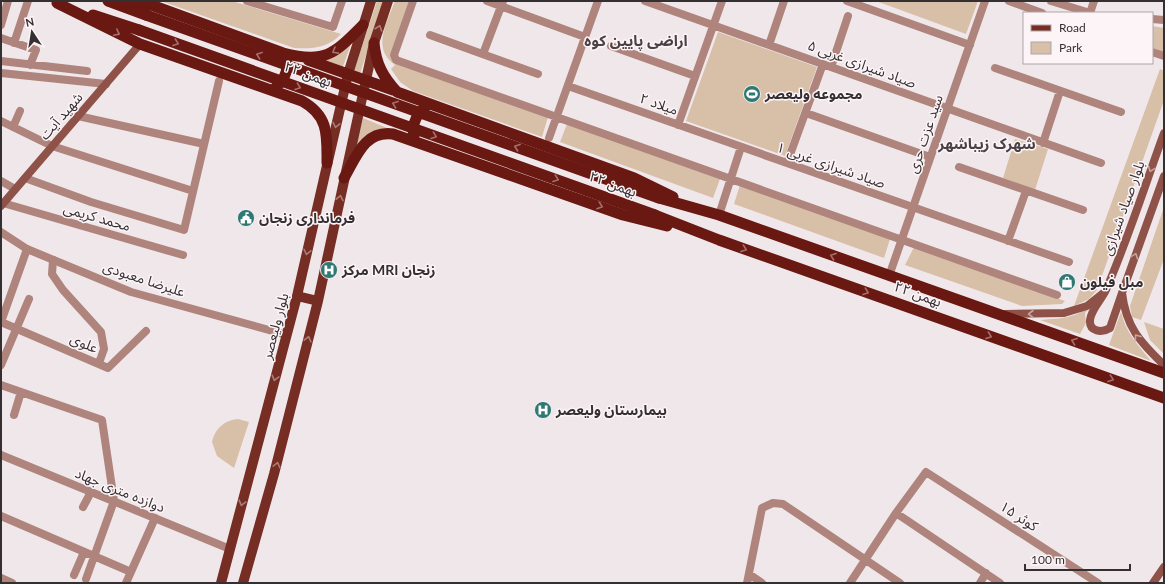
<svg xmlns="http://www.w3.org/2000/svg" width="1165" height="584" viewBox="0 0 1165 584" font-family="Lato,'Noto Sans Arabic',sans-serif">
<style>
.green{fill:#d8bfa8}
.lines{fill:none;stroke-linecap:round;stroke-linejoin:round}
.minor{stroke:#af847c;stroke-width:8}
.tertiary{stroke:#af847c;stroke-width:8}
.secondary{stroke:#8f5248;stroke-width:8}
.primary{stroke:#762d23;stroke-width:10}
.trunk{stroke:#6a1812;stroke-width:11}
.trunk-bridge{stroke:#6a1812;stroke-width:11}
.oneway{stroke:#ac7d78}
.oneway2{stroke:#a5706e}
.oneway3{stroke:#c6a3a0}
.labels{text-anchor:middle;stroke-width:3;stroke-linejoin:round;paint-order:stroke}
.street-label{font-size:14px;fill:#343031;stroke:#fdf4f7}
.poi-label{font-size:14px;font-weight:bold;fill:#343031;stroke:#fdf4f7;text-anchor:start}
.neighbourhood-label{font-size:15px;font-weight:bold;fill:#494144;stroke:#fdf4f7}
</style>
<rect width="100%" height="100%" fill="#f0e7ea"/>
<path class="green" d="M161,1H232L341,34C328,48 313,49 294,48Z
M377,1H383L360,74L354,71Z
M395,1H409L390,55L394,65L396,63L548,117L542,137L413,91L400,82L391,69L395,65C371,48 387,23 395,1Z
M876,1H978L966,34Z
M1152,26L1164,28V52L1152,48Z
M718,32L817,67L785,156L686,121Z
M351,44L342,69L310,59Z
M1160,69L1164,71V100L1097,290L1089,299L1074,306Z
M363,118L409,137L369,134L363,138L355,150Z
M567,124L720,179L713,198L560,142Z
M1015,139L1048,149L1035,190L1003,178Z
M740,185L890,239L884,258L734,204Z
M1164,207V259L1141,320L1132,317L1130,306Z
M914,247L1065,301L1062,304L1022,306L905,265Z
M1093,304L1085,313L1086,323L1080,334L1040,320C1063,318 1074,319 1093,304Z
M1121,312C1126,333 1138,345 1151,361L1109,345Z
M1144,322L1164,329V354L1150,340Z
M238,419L249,422L234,468L217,456L212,442C215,428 225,420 238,419Z"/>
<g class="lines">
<path class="minor" d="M247,1L333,27L342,1
M413,1L394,55L396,60L1057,295
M487,1L585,37
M645,1L1101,163
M847,1L970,45
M1090,13L1094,1
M1,25L8,1
M430,35L538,74
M1,38L36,50L30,65
M14,43L28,1
M769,45L784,1
M611,46L695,76
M483,54L503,1
M1,61L87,71
M831,67L848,16
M995,68L1121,112
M1,73L106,84
M568,86L1069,262
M806,113L930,157
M78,116L204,144
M1,121L52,146L193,191
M678,125L722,1
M13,127L20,111
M549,138L598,1
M1043,143L1060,91
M787,163L823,64
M959,167L1083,210
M25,178L91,202L184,230L219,81
M1,181L15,189
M3,203L183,255
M719,215L741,147
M1008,241L1026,191
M53,260L52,274L63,290L101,332L104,349L99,363
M1,322L108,368L146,331
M1,322L27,249
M1,365L29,299
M1,385L102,420L114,501L86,579
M14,415L21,392
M83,507L91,492
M896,513L1000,583
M1,516L131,572
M749,574L762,583
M74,575L84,552
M1,578L12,583
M126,583L155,518
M747,583L762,508L773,503L783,504L900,583
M850,583L896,513L926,472L1098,583
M980,583L986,573"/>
<path class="tertiary" d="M1009,1L1042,13
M1051,1L1090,13
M1152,19L1164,20
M1152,52L1164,56
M1,232L27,249L131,292L287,335
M889,276L985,1
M1,455L230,549"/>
<path class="secondary" d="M1164,176L1122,293C1126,327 1140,342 1164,365
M1,206L140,44
M1122,293L1110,328C1102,333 1089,332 1090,320C1091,310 1102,299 1106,290C1128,239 1145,185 1164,133
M1005,314L1064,313L1087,306L1102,294
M1153,583L1164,567"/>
<path class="primary" d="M297,296L318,301
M221,583L297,296L348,74L371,1
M243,583L274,474L318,301L374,43L388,1"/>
<path class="trunk" d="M108,1L146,15
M132,1L154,6L283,53C325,64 334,54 363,25
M57,3L140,44L302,101C329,116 327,135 327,163
M93,15L139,30
M374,43C376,64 383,77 397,92L634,178L673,197
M308,60L393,90
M276,87C285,79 290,68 285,56
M414,136C411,124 417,114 426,106
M344,178C356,158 364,130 393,134L623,215L667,226
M659,198L719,215L1164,373
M655,215L719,240L1164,398"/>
<path class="trunk-bridge" d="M146,15L659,198
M139,30L655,215"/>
</g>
<defs><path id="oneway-chevron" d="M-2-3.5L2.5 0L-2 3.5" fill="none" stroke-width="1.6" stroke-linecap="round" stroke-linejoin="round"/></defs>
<g class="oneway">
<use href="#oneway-chevron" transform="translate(379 28) rotate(-71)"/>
<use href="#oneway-chevron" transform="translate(336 125) rotate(103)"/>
<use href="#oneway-chevron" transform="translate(340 198) rotate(-78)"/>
<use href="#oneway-chevron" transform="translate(307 252) rotate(103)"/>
<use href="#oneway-chevron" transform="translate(308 339) rotate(-76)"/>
<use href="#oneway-chevron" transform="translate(275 378) rotate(105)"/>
<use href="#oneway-chevron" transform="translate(277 465) rotate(-76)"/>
<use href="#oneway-chevron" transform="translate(242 503) rotate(105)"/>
</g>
<g class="oneway2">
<use href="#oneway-chevron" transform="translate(117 33) rotate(27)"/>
<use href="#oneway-chevron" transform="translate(176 43) rotate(20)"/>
<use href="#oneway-chevron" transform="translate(335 51) rotate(151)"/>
<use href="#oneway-chevron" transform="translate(259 55) rotate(-160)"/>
<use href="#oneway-chevron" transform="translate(298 87) rotate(20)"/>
<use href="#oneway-chevron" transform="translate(395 104) rotate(-160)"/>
<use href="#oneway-chevron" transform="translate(434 136) rotate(20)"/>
<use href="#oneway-chevron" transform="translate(517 147) rotate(-160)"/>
<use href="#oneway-chevron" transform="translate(556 179) rotate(20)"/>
<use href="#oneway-chevron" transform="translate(600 206) rotate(19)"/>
<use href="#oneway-chevron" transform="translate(744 249) rotate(20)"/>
<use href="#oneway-chevron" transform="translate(833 256) rotate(-160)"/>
<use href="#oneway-chevron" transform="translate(866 292) rotate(20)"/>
<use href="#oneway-chevron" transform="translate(989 336) rotate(20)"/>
<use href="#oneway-chevron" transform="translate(1074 341) rotate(-160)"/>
<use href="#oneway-chevron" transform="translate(1111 379) rotate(20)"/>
</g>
<g class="oneway3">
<use href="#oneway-chevron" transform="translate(1151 169) rotate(110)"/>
<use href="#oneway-chevron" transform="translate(1135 256) rotate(-70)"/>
<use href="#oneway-chevron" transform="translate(1031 314) rotate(-180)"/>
<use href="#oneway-chevron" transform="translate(1137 337) rotate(-126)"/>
</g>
<defs>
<g id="stadium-disc" transform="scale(0.9)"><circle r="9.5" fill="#2f7873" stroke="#fdf4f7"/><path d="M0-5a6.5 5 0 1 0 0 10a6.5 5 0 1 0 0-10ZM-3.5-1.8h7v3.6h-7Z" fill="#fff"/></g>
<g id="civic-disc" transform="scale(0.9)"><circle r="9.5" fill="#2f7873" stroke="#fdf4f7"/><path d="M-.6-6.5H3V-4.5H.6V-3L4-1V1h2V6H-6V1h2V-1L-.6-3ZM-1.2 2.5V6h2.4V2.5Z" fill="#fff"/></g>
<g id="hospital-disc" transform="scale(0.9)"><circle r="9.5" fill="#2f7873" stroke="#fdf4f7"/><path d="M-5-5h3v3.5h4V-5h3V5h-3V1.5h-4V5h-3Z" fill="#fff"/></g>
<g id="shop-disc" transform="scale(0.9)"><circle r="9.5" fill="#2f7873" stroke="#fdf4f7"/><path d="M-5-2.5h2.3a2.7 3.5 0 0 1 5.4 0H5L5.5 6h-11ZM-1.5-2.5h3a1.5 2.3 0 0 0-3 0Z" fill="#fff"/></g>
</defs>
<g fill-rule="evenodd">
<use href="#stadium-disc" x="752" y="94"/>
<use href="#civic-disc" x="246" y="218"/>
<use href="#hospital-disc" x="329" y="270"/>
<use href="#shop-disc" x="1067" y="282"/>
<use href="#hospital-disc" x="543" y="410"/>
</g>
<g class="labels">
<g class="street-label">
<text transform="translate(862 64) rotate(20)" y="5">صیاد شیرازی غربی ۵</text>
<text transform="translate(308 74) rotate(20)" y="5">۲۲ بهمن</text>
<text transform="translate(659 104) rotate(19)" y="5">میلاد ۲</text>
<text transform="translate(61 116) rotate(-49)" y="5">شهید آیت</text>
<text transform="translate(925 134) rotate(-71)" y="5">سید عزت حری</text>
<text transform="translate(831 165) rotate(19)" y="5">صیاد شیرازی غربی ۱</text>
<text transform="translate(613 184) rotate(20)" y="5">۲۲ بهمن</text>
<text transform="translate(1123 208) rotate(-70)" y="5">بلوار صیاد شیرازی</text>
<text transform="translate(97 217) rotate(16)" y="5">محمد کریمی</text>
<text transform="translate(144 279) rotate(18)" y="5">علیرضا معبودی</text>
<text transform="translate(918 294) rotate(20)" y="5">۲۲ بهمن</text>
<text transform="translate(275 326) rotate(-75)" y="5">بلوار ولیعصر</text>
<text transform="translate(84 343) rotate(23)" y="5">علوی</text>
<text transform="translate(120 490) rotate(22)" y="5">دوازده متری جهاد</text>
<text transform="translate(1019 516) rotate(33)" y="5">۱۵ کوثر</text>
</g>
<g class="poi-label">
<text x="765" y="99">مجموعه ولیعصر</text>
<text x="259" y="223">فرمانداری زنجان</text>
<text x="342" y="275">مرکز MRI زنجان</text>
<text x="1080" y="287">مبل فیلون</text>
<text x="556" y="415">بیمارستان ولیعصر</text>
</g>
<g class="neighbourhood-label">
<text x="636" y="46">اراضی پایین کوه</text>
<text x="987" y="149">شهرک زیباشهر</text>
</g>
</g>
<rect width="1165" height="584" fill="none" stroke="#343031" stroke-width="4"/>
<rect x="1023" y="12" width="130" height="52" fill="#fdf4f7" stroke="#ada6a8"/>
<rect x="1031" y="25" width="20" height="6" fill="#762d23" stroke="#ada6a8"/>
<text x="1059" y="32" font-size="12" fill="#343031">Road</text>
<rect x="1031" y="42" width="20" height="12" fill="#d8bfa8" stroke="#ada6a8"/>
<text x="1059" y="52" font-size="12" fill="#343031">Park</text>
<g transform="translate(32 32) rotate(348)" stroke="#fdf4f7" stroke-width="3" paint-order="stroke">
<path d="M0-3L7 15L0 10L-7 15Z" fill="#343031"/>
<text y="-6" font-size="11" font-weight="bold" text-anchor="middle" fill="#343031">N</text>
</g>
<path d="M1025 564v6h105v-6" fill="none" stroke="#343031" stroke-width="2"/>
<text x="1031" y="564" font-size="12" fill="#343031" stroke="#fdf4f7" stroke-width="3" paint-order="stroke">100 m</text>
</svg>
